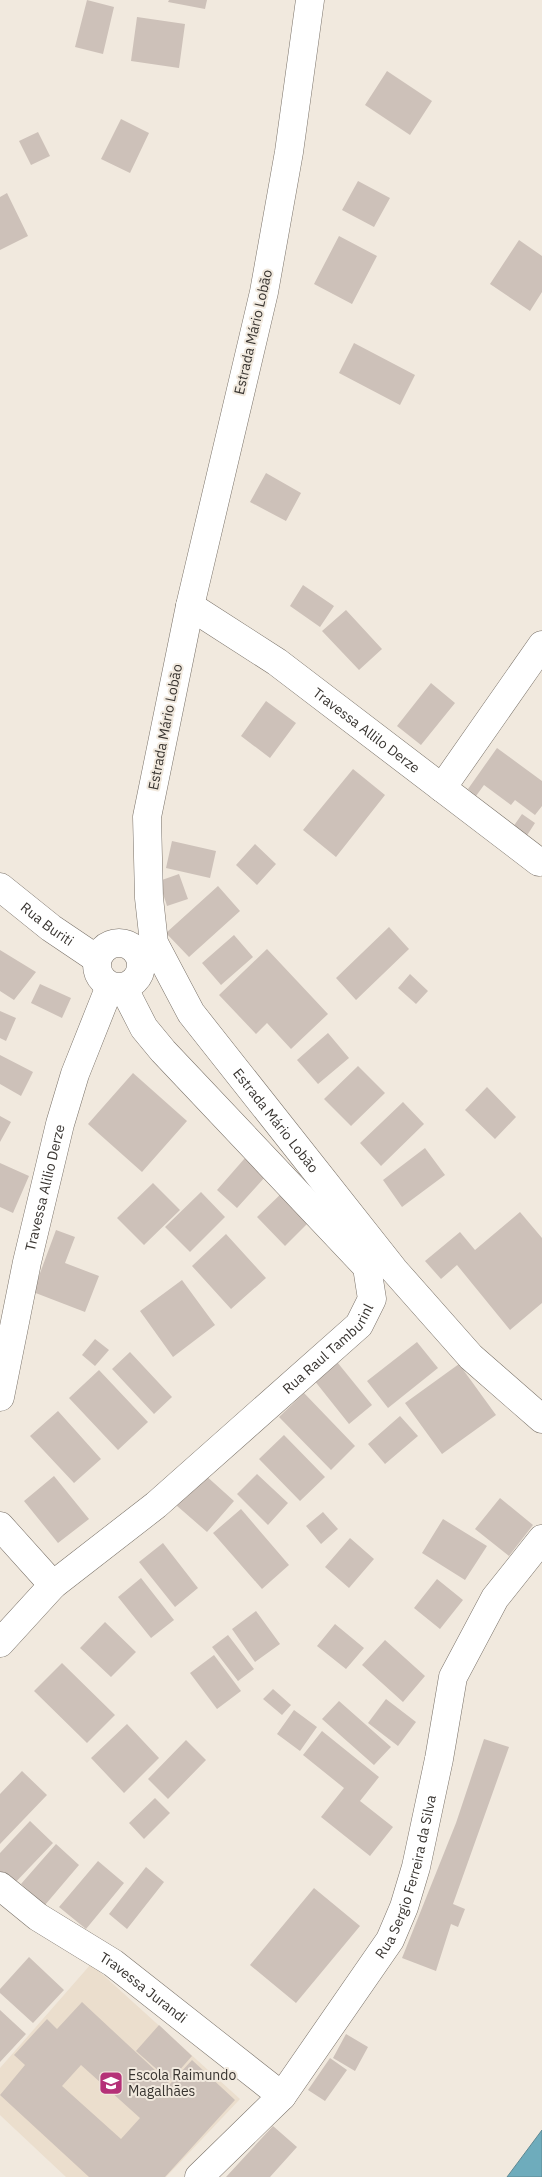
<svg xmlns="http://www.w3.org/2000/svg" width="542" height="2177" viewBox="0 0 542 2177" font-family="'IBM Plex Sans',sans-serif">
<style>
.built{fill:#ebdecd}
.water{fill:#6eacbc;stroke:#5e8892}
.building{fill:#cdc1b9;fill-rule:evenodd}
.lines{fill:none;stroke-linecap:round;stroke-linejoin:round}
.minor-casing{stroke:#797168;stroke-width:29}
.minor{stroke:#fff;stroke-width:28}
.labels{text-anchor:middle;stroke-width:4;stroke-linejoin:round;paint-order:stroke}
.street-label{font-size:14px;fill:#383430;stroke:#f1e9de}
.poi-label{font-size:14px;fill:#383430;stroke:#f1e9de;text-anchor:start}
</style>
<rect width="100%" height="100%" fill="#f1e9de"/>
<path class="built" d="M91,1964L240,2099L166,2177H66L0,2115V2068Z"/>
<path class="water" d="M542,2130V2177H507Z"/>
<path class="building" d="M87,0L114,7L103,54L75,47Z
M169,0H207L205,9L168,2Z
M137,17L185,24L179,68L131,61Z
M387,71L432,101L410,135L365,105Z
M121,119L149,133L130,173L101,159Z
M38,132L50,156L31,165L19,141Z
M358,181L390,198L374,227L342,210Z
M7,193L28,236L0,250V197Z
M339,236L377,256L352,304L314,284Z
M519,240L542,256V292L530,311L490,284Z
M354,343L415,375L400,405L339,373Z
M266,473L301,493L286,521L250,502Z
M303,585L334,606L320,627L290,606Z
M346,610L382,649L359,670L322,631Z
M431,683L455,703L421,745L397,726Z
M266,701L296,723L270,758L241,736Z
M497,748L542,781V806L535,815L515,800L511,805L484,785L476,796L468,789Z
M353,769L385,795L336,857L303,830Z
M522,814L535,823L526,837L513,827Z
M172,841L216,851L210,878L166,868Z
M255,844L276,864L257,885L236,865Z
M179,874L188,899L167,906L159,881Z
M218,886L240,911L189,957L166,933Z
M389,927L409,949L356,1000L336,978Z
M234,935L253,957L221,985L202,963Z
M267,949L328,1014L291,1049L267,1023L256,1034L219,995Z
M0,950L36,972L14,1000L0,991Z
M410,974L428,991L416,1004L398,988Z
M40,984L71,998L62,1018L31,1003Z
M0,1011L16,1018L6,1041L0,1038Z
M328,1033L349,1058L318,1084L297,1060Z
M0,1055L33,1072L21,1096L0,1084Z
M358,1066L385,1093L351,1126L324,1099Z
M133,1073L187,1121L142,1172L88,1124Z
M487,1087L516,1117L495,1139L465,1110Z
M403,1102L424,1124L381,1166L360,1143Z
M0,1116L11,1122L0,1142Z
M425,1148L445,1175L402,1207L383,1180Z
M245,1158L265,1177L237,1208L217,1190Z
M0,1163L29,1176L13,1213L0,1207Z
M153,1183L180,1210L144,1245L117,1218Z
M285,1190L313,1218L285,1246L257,1217Z
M201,1192L225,1217L190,1252L165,1227Z
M520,1212L542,1238V1303L510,1330L457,1265L441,1279L425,1261L460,1232L475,1250Z
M56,1230L75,1237L65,1263L99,1276L85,1312L33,1292Z
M226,1234L266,1278L231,1309L192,1266Z
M182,1280L215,1325L173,1357L140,1311Z
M95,1339L109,1350L95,1366L82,1355Z
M417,1342L438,1368L388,1408L367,1381Z
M130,1352L172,1397L154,1414L112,1369Z
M333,1357L372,1405L349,1424L310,1375Z
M459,1364L496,1415L442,1454L405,1403Z
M99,1370L148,1422L118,1450L69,1398Z
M304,1393L355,1446L331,1470L279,1417Z
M58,1411L101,1459L74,1483L30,1436Z
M400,1416L418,1436L385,1464L368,1444Z
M284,1435L325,1477L300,1501L259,1459Z
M204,1474L234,1501L207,1532L176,1505Z
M257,1474L288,1503L268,1525L237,1494Z
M54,1476L89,1519L58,1543L24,1501Z
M500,1498L533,1525L509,1556L475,1529Z
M241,1509L289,1565L262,1589L213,1533Z
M323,1512L338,1529L321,1544L306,1526Z
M443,1519L487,1546L465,1580L422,1553Z
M350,1538L374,1559L349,1588L325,1567Z
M163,1543L198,1588L175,1607L139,1562Z
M141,1578L174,1620L151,1638L118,1597Z
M437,1579L463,1600L440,1629L414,1608Z
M256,1611L280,1644L255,1662L232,1629Z
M105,1622L136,1652L111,1677L80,1648Z
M335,1624L364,1648L346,1669L317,1646Z
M228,1635L254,1669L238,1681L212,1647Z
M385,1640L425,1676L403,1702L362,1665Z
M214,1655L241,1691L217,1709L190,1673Z
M62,1663L115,1715L87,1743L34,1691Z
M273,1689L291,1705L282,1715L263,1699Z
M386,1699L416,1722L398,1746L368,1723Z
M339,1701L391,1747L374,1765L322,1719Z
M294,1710L317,1727L300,1751L277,1734Z
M127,1724L159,1758L124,1793L91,1758Z
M322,1731L379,1777L360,1801L393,1827L370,1856L321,1817L344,1788L303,1755Z
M484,1739L509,1747L453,1904L465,1909L458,1927L451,1924L436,1971L402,1958L456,1823Z
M186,1740L206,1760L168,1799L148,1779Z
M22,1771L47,1795L0,1844V1794Z
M155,1798L170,1813L144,1839L129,1823Z
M30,1821L53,1843L11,1887L0,1876V1853Z
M56,1844L79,1865L45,1905L21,1884Z
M98,1861L124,1883L86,1929L59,1907Z
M146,1867L164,1882L127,1929L109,1914Z
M314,1888L360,1926L296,2003L250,1965Z
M29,1957L64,1990L33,2023L0,1993V1989Z
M82,2002L170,2084L192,2060L235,2100L165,2177H89L0,2095L25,2065L14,2055L47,2019L57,2029ZM81,2065L140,2118L121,2139L62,2086Z
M0,2010L26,2034L0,2062Z
M159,2025L192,2056L170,2081L136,2051Z
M346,2034L368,2047L355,2071L333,2058Z
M330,2058L347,2070L325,2101L308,2090Z
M273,2126L297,2147L270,2177H226Z"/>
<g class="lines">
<g class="minor-casing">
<g id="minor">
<path id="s1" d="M310,0L289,152L264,292L190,606L147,817L149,898L154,943L191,1013L394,1270L471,1357L542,1419"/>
<path id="s2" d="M190,606L277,662L539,862"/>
<path d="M442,788L542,645"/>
<path id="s3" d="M0,887L51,928L97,959"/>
<circle cx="119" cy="965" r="22"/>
<path id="s4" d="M0,1397L27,1262L60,1124L75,1074L110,986"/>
<path d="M0,1526L53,1585"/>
<path id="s5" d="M0,1643L53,1585L156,1505L359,1325L372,1299L367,1267L163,1051L144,1028L123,987"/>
<path id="s6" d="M0,1886L38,1917L113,1963L282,2096"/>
<path id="s7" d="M199,2177L282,2096L390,1940L404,1907L416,1867L439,1759L453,1677L495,1598L542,1539"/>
</g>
</g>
<use href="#minor" class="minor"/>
</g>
<defs>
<g id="school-square" transform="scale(1.25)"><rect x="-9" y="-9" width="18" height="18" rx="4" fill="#b53178" stroke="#f1e9de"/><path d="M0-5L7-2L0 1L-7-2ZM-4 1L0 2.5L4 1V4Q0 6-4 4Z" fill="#fff"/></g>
</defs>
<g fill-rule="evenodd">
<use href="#school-square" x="111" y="2083"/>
</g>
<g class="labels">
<g class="street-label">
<text transform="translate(253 332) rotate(-77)" y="5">Estrada Mário Lobão</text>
<text transform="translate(165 727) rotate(-79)" y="5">Estrada Mário Lobão</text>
<text dy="5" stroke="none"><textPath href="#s2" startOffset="216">Travessa Allilo Derze</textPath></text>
<text dy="5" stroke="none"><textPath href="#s3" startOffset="60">Rua Buriti</textPath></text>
<text dy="5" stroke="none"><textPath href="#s1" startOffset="1176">Estrada Mário Lobão</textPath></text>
<text dy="5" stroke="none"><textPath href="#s4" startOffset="214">Travessa Alilio Derze</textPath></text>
<text dy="5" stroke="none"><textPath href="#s5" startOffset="442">Rua Raul Tamburinl</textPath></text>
<text dy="5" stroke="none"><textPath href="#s7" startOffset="371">Rua Sergio Ferreira da Silva</textPath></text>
<text dy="5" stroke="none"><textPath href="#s6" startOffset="176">Travessa Jurandi</textPath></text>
</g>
<g class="poi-label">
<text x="128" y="2080">Escola Raimundo<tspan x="128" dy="16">Magalhães</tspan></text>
</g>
</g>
</svg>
